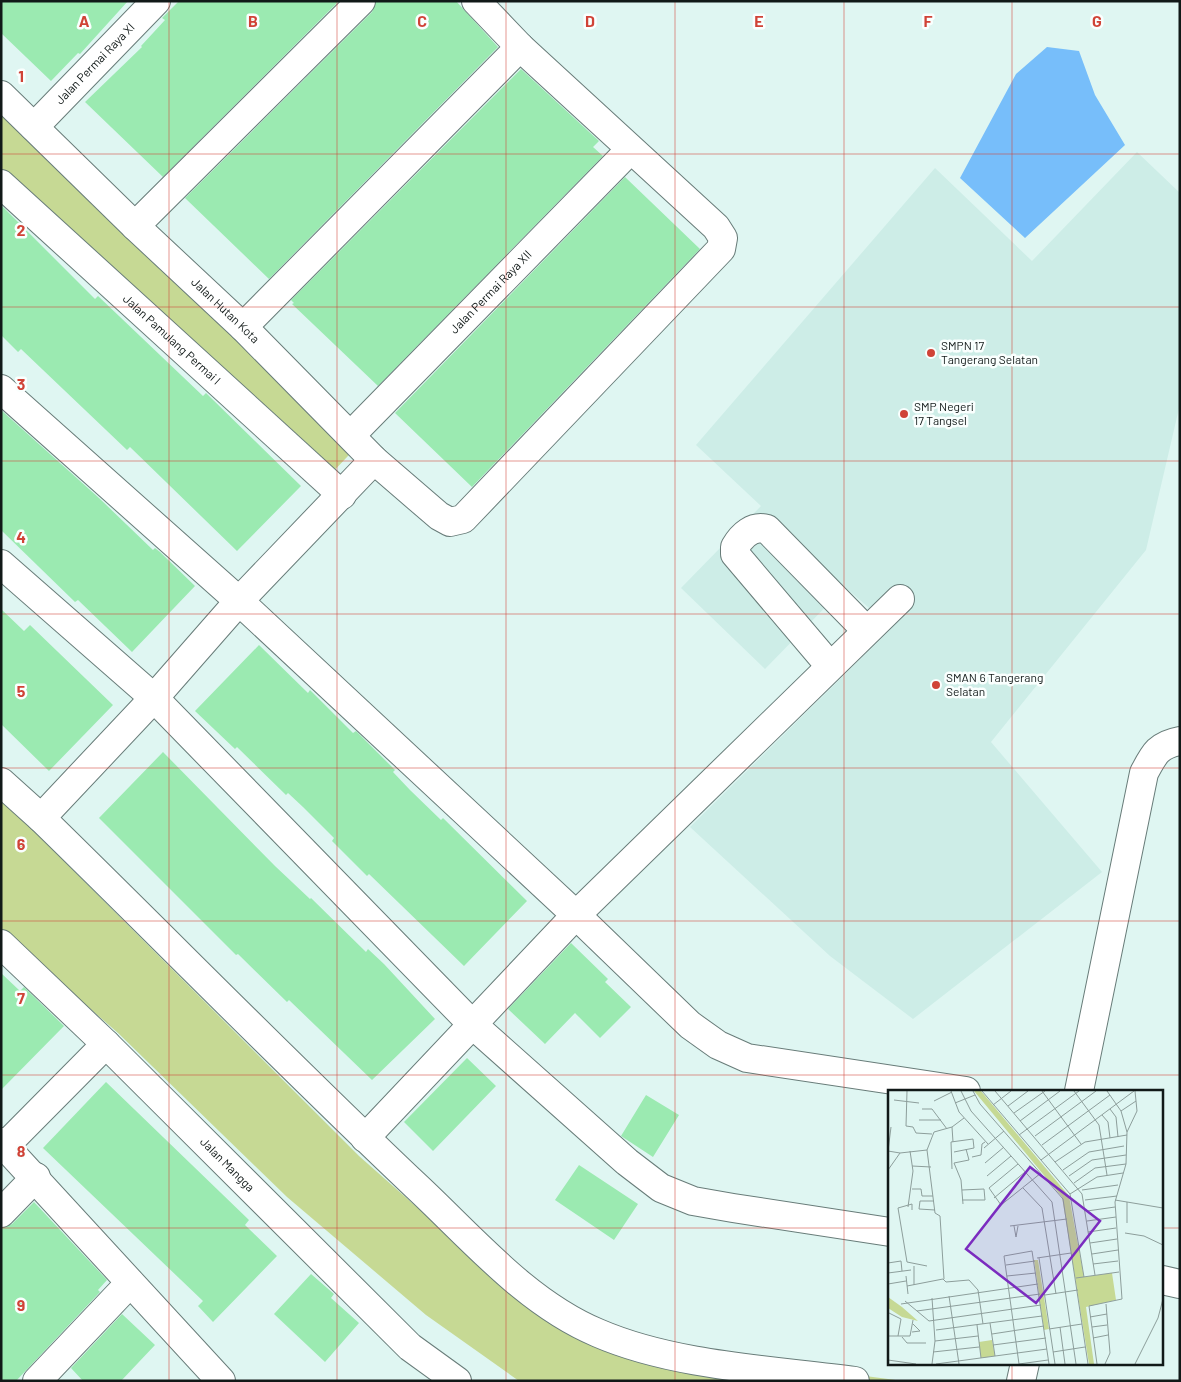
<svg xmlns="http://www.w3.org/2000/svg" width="1181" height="1382" viewBox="0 0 1181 1382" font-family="Barlow,sans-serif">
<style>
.built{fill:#cdede7}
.green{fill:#c6d994}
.water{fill:#77befa}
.building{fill:#9beab1}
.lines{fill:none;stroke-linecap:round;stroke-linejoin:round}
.minor-casing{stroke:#687c79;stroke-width:30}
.minor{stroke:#fff;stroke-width:28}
.grid{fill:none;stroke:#d04337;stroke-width:1;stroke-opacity:0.55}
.poi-dot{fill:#d04337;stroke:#fafffe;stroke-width:2}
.labels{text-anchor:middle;stroke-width:5;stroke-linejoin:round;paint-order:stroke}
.street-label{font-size:12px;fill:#111918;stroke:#fafffe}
.poi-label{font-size:12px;fill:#111918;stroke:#fafffe;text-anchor:start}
.inset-road{fill:none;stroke:#8d9e9b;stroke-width:1}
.view{fill:#7b2cbf;fill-opacity:0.15;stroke:#7b2cbf;stroke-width:2.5}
.inset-edge{fill:none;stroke:#111918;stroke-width:2.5}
.grid-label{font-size:16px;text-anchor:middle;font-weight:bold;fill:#d04337;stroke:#fafffe;stroke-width:5;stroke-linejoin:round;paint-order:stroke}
</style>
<rect width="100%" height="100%" fill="#dff6f2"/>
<path class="built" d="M1137,152L1180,193V404L1146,550L991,742L1102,872L913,1019L830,956L690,827L892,628L845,587L765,669L681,588L761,506L696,445L935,168L1032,261Z"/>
<path class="green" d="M1,86L367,436L328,477L1,177Z
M1,798L359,1156L489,1271L593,1334L738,1359L903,1381H519L426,1315L287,1197L118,1033L1,931Z"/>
<path class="water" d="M1047,47L1079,51L1095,95L1125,145L1025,238L960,178L1016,74Z"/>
<path class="building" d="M1,1H128L80,54L78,53L51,81L1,33Z
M179,1H339L163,177L85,102L142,47L141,46L165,20L162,18Z
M376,1H456L498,47L269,279L185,198L372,12Z
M521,69L599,141L593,147L603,156L378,386L292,304L294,303L291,300Z
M625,177L700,249L472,487L395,413Z
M1,205L95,299L98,296L203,396L206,393L301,486L237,551L130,447L127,450L21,349L18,352L1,335Z
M1,410L99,498L153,550L155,548L160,552L195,586L132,652L78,600L75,602L1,530Z
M1,609L24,631L30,625L113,705L49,771L1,724Z
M259,645L308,693L310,690L353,733L356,731L395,770L393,772L410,790L441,820L443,818L527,901L464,966L369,874L367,876L332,841L334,838L303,807L288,793L286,795L237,747L235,749L195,711Z
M163,752L275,866L310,899L311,898L366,952L368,949L384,964L435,1019L372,1080L289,1000L287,1002L238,954L236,955L99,818Z
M571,943L608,979L605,982L631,1007L600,1038L575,1013L545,1044L508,1009Z
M1,973L20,991L24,987L64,1026L1,1090Z
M467,1058L496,1086L433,1151L404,1122Z
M106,1082L249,1220L245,1225L277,1256L213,1322L198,1306L203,1301L43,1148Z
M646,1095L679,1115L653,1157L621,1136Z
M579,1165L638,1204L614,1240L555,1200Z
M34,1202L107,1280L98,1290L100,1292L16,1381H1V1228L12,1224Z
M311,1274L334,1294L331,1298L359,1323L325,1362L274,1314Z
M122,1314L155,1345L121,1381H83L71,1368Z"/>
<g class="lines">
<g class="minor-casing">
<g id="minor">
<path id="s1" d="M1,95L135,226L243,327L374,460L439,516L450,522L463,519L721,249L723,238L716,227L520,47L476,1"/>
<path id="s2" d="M34,127L156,1"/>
<path id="s3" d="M1,184L342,495"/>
<path d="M135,226L361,1"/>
<path d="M243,327L520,47"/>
<path d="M1,389L239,601L576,915L690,1025L718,1045L747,1058L966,1091"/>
<path id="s4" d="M351,435L630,150"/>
<path d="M1,564L154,698L472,1024L627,1162L661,1188L693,1201L733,1208L890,1232"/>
<path d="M830,666L735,554V547C742,535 753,525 767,529L866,630"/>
<path d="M1,782L41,818C166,940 288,1065 415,1185C471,1237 526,1303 598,1333C674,1366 773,1370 855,1381"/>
<path d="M41,818L154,698L239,601L374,460"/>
<path id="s5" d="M1,944L106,1044L410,1347L457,1381"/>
<path d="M1079,1091L1144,773C1154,754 1158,745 1180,741"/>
<path d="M365,1138L576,915L900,599"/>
<path d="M1,1142L221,1381"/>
<path d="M5,1146L106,1044"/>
<path d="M1,1213L36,1177"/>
<path d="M1162,1280L1180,1284"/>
<path d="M37,1381L130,1283"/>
<path d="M1021,1381L1025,1363"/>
</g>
</g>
<use href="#minor" class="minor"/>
</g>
<path class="grid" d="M169,1V1381M337,1V1381M506,1V1381M675,1V1381M844,1V1381M1012,1V1091M1,154H1180M1,307H1180M1,461H1180M1,614H1180M1,768H1180M1,921H1180M1,1075H1180M1,1228H890M1162,1228H1180M1012,1363V1381"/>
<g class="poi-dot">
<circle cx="931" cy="353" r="5"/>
<circle cx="904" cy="414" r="5"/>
<circle cx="936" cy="685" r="5"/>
</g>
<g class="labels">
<g class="street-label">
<text dy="4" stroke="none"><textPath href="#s2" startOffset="88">Jalan Permai Raya XI</textPath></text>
<text dy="4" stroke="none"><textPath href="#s4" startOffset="200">Jalan Permai Raya XII</textPath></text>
<text dy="4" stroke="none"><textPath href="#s1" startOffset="311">Jalan Hutan Kota</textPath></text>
<text dy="4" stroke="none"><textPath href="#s3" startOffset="231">Jalan Pamulang Permai I</textPath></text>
<text dy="4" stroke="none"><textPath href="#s5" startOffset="316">Jalan Mangga</textPath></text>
</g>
<g class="poi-label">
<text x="941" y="350">SMPN 17<tspan x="941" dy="14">Tangerang Selatan</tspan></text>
<text x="914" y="411">SMP Negeri<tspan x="914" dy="14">17 Tangsel</tspan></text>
<text x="946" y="682">SMAN 6 Tangerang<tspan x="946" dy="14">Selatan</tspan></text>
</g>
</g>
<g transform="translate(888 1090)">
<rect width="275" height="275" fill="#dff6f2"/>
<path d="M86,1H93L181,106L196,187L224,183L228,210L198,217L206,274H201L174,107ZM146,170H150L161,239L156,240ZM0,207L14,217L30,231L14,227L0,218ZM104,250L107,266L93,268L91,252Z" fill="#c6d994"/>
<path class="inset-road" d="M19,1L18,36L25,37L28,43L44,44M63,1L71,22L100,54M73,1L83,21L164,112L188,274M85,1L92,14L175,109L200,274M94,1L182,104L196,187M107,1L194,104L207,185M154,1L193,54M186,1L211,35L219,85M219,1L233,21L239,42M6,10L31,13M46,11L64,2M67,13L87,5M105,15L123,1M120,16L140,1M34,19H44L59,39M222,19L228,27L230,47M233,21L248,11M126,23L157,1M214,25L220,32L222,48M31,30H53M132,31L172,1M3,37L0,61L12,63M64,37L65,52M131,45L191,1M147,46L208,1M154,55L222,5M96,58L116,41M39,60L47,123L52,126L56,189M84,67L93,65L94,54L97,52M153,70L246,1M167,72L197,52L239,45M66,73L73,90L75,114M66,73L81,70L78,59M97,73L116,57M130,74L101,98L113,115L153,83M24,76L43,77M64,79L63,52L85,49L86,58L66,62M0,80L12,63L39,60L46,42L64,37L76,28M175,80L201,62L236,56M99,86L123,66M181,86L204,70L238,65M186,93L207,78L238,74M135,98L154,118L168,204M24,99H33L34,106H45M74,100L96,99L97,110H74M194,100L230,95M182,104L209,87L235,83M106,108L137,82M197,110L229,106M227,110L275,118M46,111H32L31,119L47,120M20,117L25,81L22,61M24,120V114L10,118L19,172L39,176M199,121L227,117M199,131L228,127M239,133V112M122,136L179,129M126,136L128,147L130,136M200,142L228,138M237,143L256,146L275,155M202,153L229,149M204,164L230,160M149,168L183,163M151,168L167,274M0,173L13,171L14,181M205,174L230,171M118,175L147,171M26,176V195M0,183L23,180M18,186L20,204M119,186L148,183M188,188L231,182M0,194L18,191M19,196L55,189L58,192L81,190L90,200L95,234M157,205L190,200M61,206L71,274M44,208L47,251M17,211L41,231L153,215M13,214L150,194M29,221L152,204M1,223L13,229L10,246M202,227L219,224M102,233L107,266M89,235L93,268M172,237L177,274M204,237L219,235M161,239L194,234M48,240L154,226M24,242L32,241L25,234M104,244L156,236M0,246H22L25,230M14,247L19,253H38M205,248L220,245M105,255L158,248M45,262L91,257M165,262L197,257M0,270L28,274M44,274L47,251L90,246M48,274L159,259M131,274L116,166L144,161L161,274M131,274L160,270M209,274L201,216L234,209L227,112L238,74L239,42L249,21L247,1M217,274L222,263L218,214M247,274L270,228L275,209"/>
<path class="view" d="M142,77L212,131L148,213L78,159Z"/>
<rect width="275" height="275" class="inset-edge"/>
</g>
<g class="grid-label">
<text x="84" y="27">A</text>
<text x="253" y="27">B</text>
<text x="422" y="27">C</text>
<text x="590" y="27">D</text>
<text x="759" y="27">E</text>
<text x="928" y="27">F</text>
<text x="1097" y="27">G</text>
<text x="21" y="82">1</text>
<text x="21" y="236">2</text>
<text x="21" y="390">3</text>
<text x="21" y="543">4</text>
<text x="21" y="697">5</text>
<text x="21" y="850">6</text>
<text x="21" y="1004">7</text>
<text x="21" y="1157">8</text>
<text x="21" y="1311">9</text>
</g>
<rect width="1181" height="1382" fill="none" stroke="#111918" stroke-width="5"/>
</svg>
